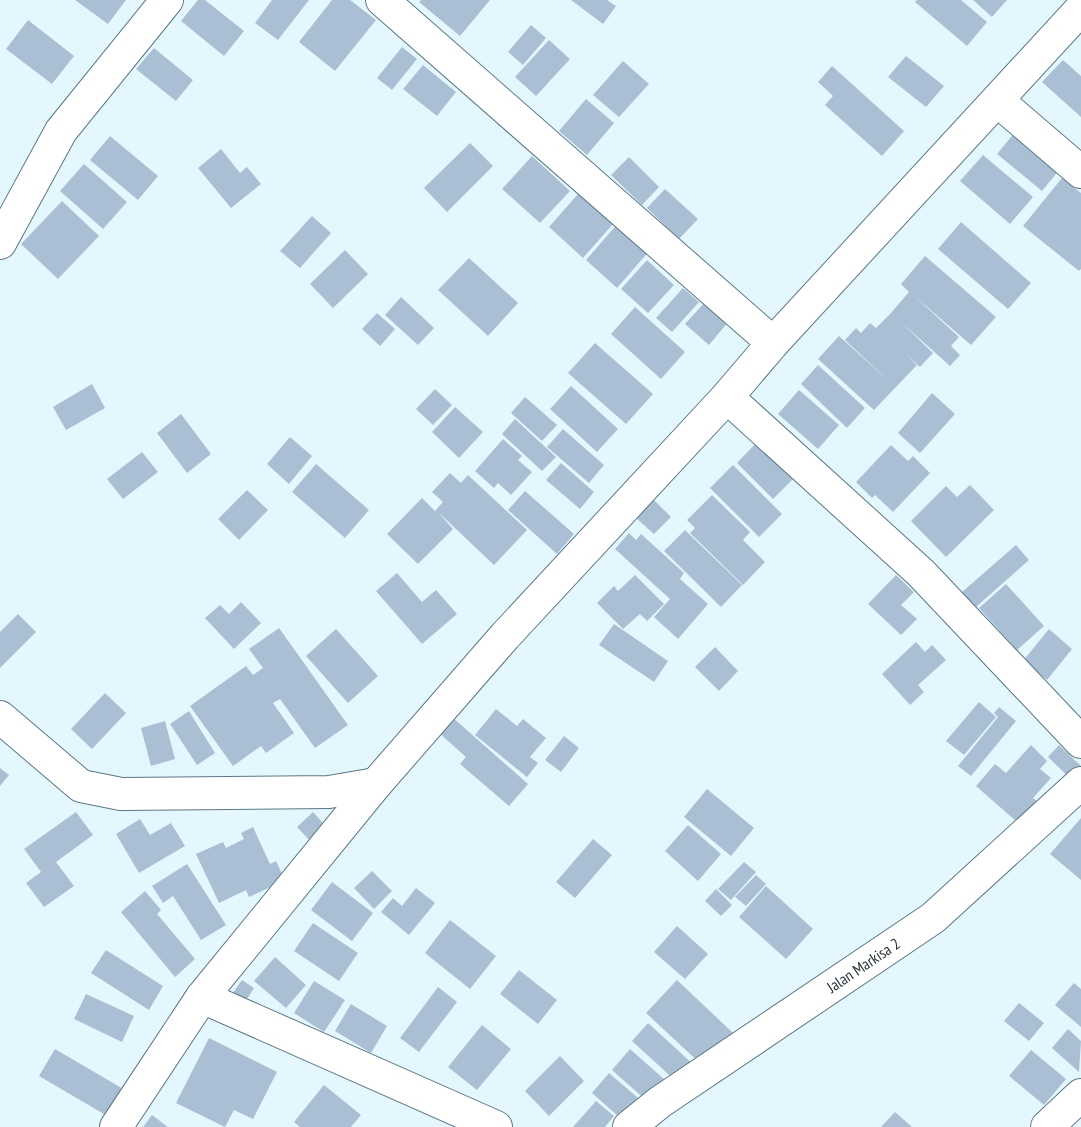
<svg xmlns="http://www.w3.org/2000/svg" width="1081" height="1127" viewBox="0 0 1081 1127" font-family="'PT Sans Narrow',sans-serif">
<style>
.building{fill:#abbfd4}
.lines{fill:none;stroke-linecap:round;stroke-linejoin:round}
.minor-casing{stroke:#5c7883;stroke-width:34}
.minor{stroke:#fff;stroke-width:32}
.labels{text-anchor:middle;stroke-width:6;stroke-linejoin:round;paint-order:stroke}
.street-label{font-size:16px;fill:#283439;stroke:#fff}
</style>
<rect width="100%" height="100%" fill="#e4f7fe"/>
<path class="building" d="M75,0H126L108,24Z
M198,0H205L244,31L224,56L181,21Z
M272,0H309L278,40L255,23Z
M332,0H350L376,20L335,71L299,42Z
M421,0H490L460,36L419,2Z
M571,0H607L616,6L603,24Z
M917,0H961L987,22L967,46L915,2Z
M973,0H1007L992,17Z
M28,20L74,56L52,84L6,49Z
M531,25L546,38L523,65L508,52Z
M549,40L570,59L536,96L515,77Z
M402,47L417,59L392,90L377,78Z
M154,48L193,80L176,101L136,69Z
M906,56L944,86L926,107L888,77Z
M1063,60L1081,76V117L1042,82Z
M623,61L649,84L619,117L593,95Z
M423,65L456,92L437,116L403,89Z
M832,66L904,131L882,156L825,105L833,96L818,82Z
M586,99L614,123L587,155L559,131Z
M1015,132L1060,169L1042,191L997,154Z
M110,136L158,176L138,200L90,160Z
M470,143L493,166L447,212L424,188Z
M221,149L240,173L247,167L261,184L231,208L198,168Z
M983,155L1033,197L1010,224L960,181Z
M532,156L570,191L540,223L502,189Z
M629,157L659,187L642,205L611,175Z
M84,164L127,202L103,229L60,191Z
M1062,178L1081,193V269L1079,271L1023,226Z
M585,186L620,216L583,258L549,227Z
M665,189L698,219L679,239L647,208Z
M62,201L99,236L58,279L21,244Z
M312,216L331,233L300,268L280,251Z
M620,221L651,249L617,288L586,260Z
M961,222L1031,283L1008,309L938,249Z
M345,250L368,274L333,308L310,284Z
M925,256L996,317L971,345L912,294L959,337L951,346L960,355L950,366L902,323L933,353L920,367L905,353L917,365L874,410L818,359L839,336L891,383L845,340L856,328L861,333L870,323L876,328L890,314L909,292L901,284Z
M469,258L518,303L488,336L438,290Z
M647,260L674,285L648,313L621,289Z
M683,288L699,302L672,332L656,318Z
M401,297L434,328L418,345L385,315Z
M706,301L729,321L709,345L685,324Z
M635,307L685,352L661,379L611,334Z
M377,313L395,329L380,346L362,329Z
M595,343L653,394L626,424L568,373Z
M818,365L865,408L847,428L801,384Z
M92,384L105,408L66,430L53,407Z
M571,386L618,429L597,452L550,409Z
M435,389L452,405L433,425L416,409Z
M799,390L839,425L818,449L778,414Z
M932,393L955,414L920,453L898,433Z
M525,397L557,425L542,441L511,413Z
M455,407L483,432L459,458L432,432Z
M181,414L211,454L187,473L157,433Z
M515,419L556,457L542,471L502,434Z
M563,429L604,465L589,483L547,447Z
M290,437L312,456L289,484L267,464Z
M503,439L522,456L518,460L532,472L511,495L498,483L494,488L475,471Z
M757,442L794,478L773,499L737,463Z
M891,445L908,461L913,456L930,473L893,512L875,495L872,498L856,482Z
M142,452L158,472L123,499L107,479Z
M561,463L594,492L580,509L546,480Z
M316,464L369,510L345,538L292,492Z
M733,465L782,514L759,537L710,488Z
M450,473L461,483L468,475L527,530L494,565L438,512L453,529L418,564L387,534L422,498L435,511L443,502L432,492Z
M970,485L994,510L946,557L911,521L946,486L957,497Z
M247,490L268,510L239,540L218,519Z
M525,491L574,534L557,554L508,510Z
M712,495L750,532L743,540L765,562L743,585L690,533L695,528L687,520Z
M654,500L671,517L654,534L636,518Z
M685,530L742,585L721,607L664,551Z
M629,533L636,540L641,534L684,573L680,579L708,604L678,639L654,617L670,599L615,549Z
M1016,545L1029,560L968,614L954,599Z
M397,573L422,602L436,590L457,614L422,644L376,591Z
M635,575L664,604L647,621L640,614L623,629L597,603L614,586L618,591Z
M896,575L914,592L901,605L917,619L901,635L868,604Z
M1006,584L1044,626L1017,650L979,608Z
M241,602L261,623L234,649L205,618L220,605L229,614Z
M18,614L36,632L0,668V632Z
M614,624L668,661L654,682L599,645Z
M279,628L348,725L315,748L280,699L273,703L294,733L266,753L261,746L233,766L190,706L246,666L253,675L263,668L249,649Z
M336,629L378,676L348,703L306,656Z
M1049,629L1072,649L1047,680L1023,661Z
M916,642L925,652L932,645L946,660L918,685L924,692L910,705L882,674Z
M715,647L738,671L719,691L695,667Z
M105,693L126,713L92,749L71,729Z
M979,702L996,717L964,755L946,741Z
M999,707L1016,721L971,776L958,766L998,717L994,713Z
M496,709L517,726L523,719L546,738L530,757L538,763L527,777L475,735Z
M189,711L215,753L197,765L170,724Z
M452,717L528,784L509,806L460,764L466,757L438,732Z
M165,721L175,759L151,766L141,728Z
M564,736L579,748L561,772L545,760Z
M1031,745L1047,761L1040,769L1051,778L1033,798L1037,801L1017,822L976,786L995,764L1006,773Z
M1059,745L1081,766V777L1075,783L1048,757Z
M0,768L9,775L0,786Z
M707,789L754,828L731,856L684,817Z
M76,812L93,835L56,862L74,886L44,907L26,883L41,872L24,849Z
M313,812L329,830L313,844L297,827Z
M1081,818V880L1050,854Z
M140,819L150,835L171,823L185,846L139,873L116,834Z
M688,825L721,854L698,881L665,851Z
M253,827L270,864L276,861L285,880L249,897L246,890L219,903L196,854L223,842L226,848L244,839L241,833Z
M593,839L612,855L575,898L556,882Z
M744,862L756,872L731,900L718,889Z
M187,864L226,925L201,940L173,896L163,903L152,886Z
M372,871L392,891L374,909L354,888Z
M756,875L766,884L746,906L735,897Z
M332,882L373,913L352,941L311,910Z
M766,886L813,929L786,959L739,917Z
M416,888L435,903L409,935L381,912L393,898L402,906Z
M716,889L732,905L721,916L705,901Z
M145,891L161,910L157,914L195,959L175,977L121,912Z
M450,920L496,956L470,989L425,953Z
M313,923L358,953L339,981L294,951Z
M677,926L708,954L685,979L654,952Z
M106,950L163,986L149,1010L91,973Z
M275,957L306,985L286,1008L254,981Z
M519,970L557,1000L538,1024L500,994Z
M242,980L254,988L243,1005L230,997Z
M677,980L733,1033L703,1066L646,1013Z
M314,981L345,1000L324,1032L294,1013Z
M1074,983L1081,989V1027L1055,1005Z
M438,987L457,1002L419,1052L400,1038Z
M86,994L134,1016L122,1042L74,1019Z
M1019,1003L1044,1023L1029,1041L1004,1021Z
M351,1004L387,1026L371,1053L335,1031Z
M648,1023L694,1065L678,1083L632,1041Z
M482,1025L511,1049L477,1090L448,1067Z
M1068,1029L1081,1041L1079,1072L1052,1048Z
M209,1038L277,1072L253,1119L234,1110L225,1127L176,1103Z
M55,1049L125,1090L109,1117L39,1076Z
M630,1049L665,1080L647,1101L612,1070Z
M1031,1050L1066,1079L1044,1105L1009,1076Z
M560,1056L584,1081L549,1116L525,1091Z
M609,1073L644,1103L627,1124L592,1093Z
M324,1085L361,1115L351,1127H300L294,1122Z
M596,1101L614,1116L605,1127H573Z
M895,1112L912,1127H881Z
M152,1115L168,1127H143Z"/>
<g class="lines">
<g class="minor-casing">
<g id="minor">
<path d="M382,0L773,343"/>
<path d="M998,101L1081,172"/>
<path d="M0,243L61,131L167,0"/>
<path d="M727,397L921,573L1081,742"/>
<path d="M0,717L81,786L121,794L329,792L376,784"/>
<path d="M202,997L496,1127"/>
<path d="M116,1127L202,997L376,784L505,636L727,397L773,343L1081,9"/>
<path id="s1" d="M629,1127L660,1102L933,918L1081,783"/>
<path d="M1047,1127L1081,1095"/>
</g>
</g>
<use href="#minor" class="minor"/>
</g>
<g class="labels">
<g class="street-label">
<text dy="6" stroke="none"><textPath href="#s1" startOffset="285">Jalan Markisa 2</textPath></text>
</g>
</g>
</svg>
